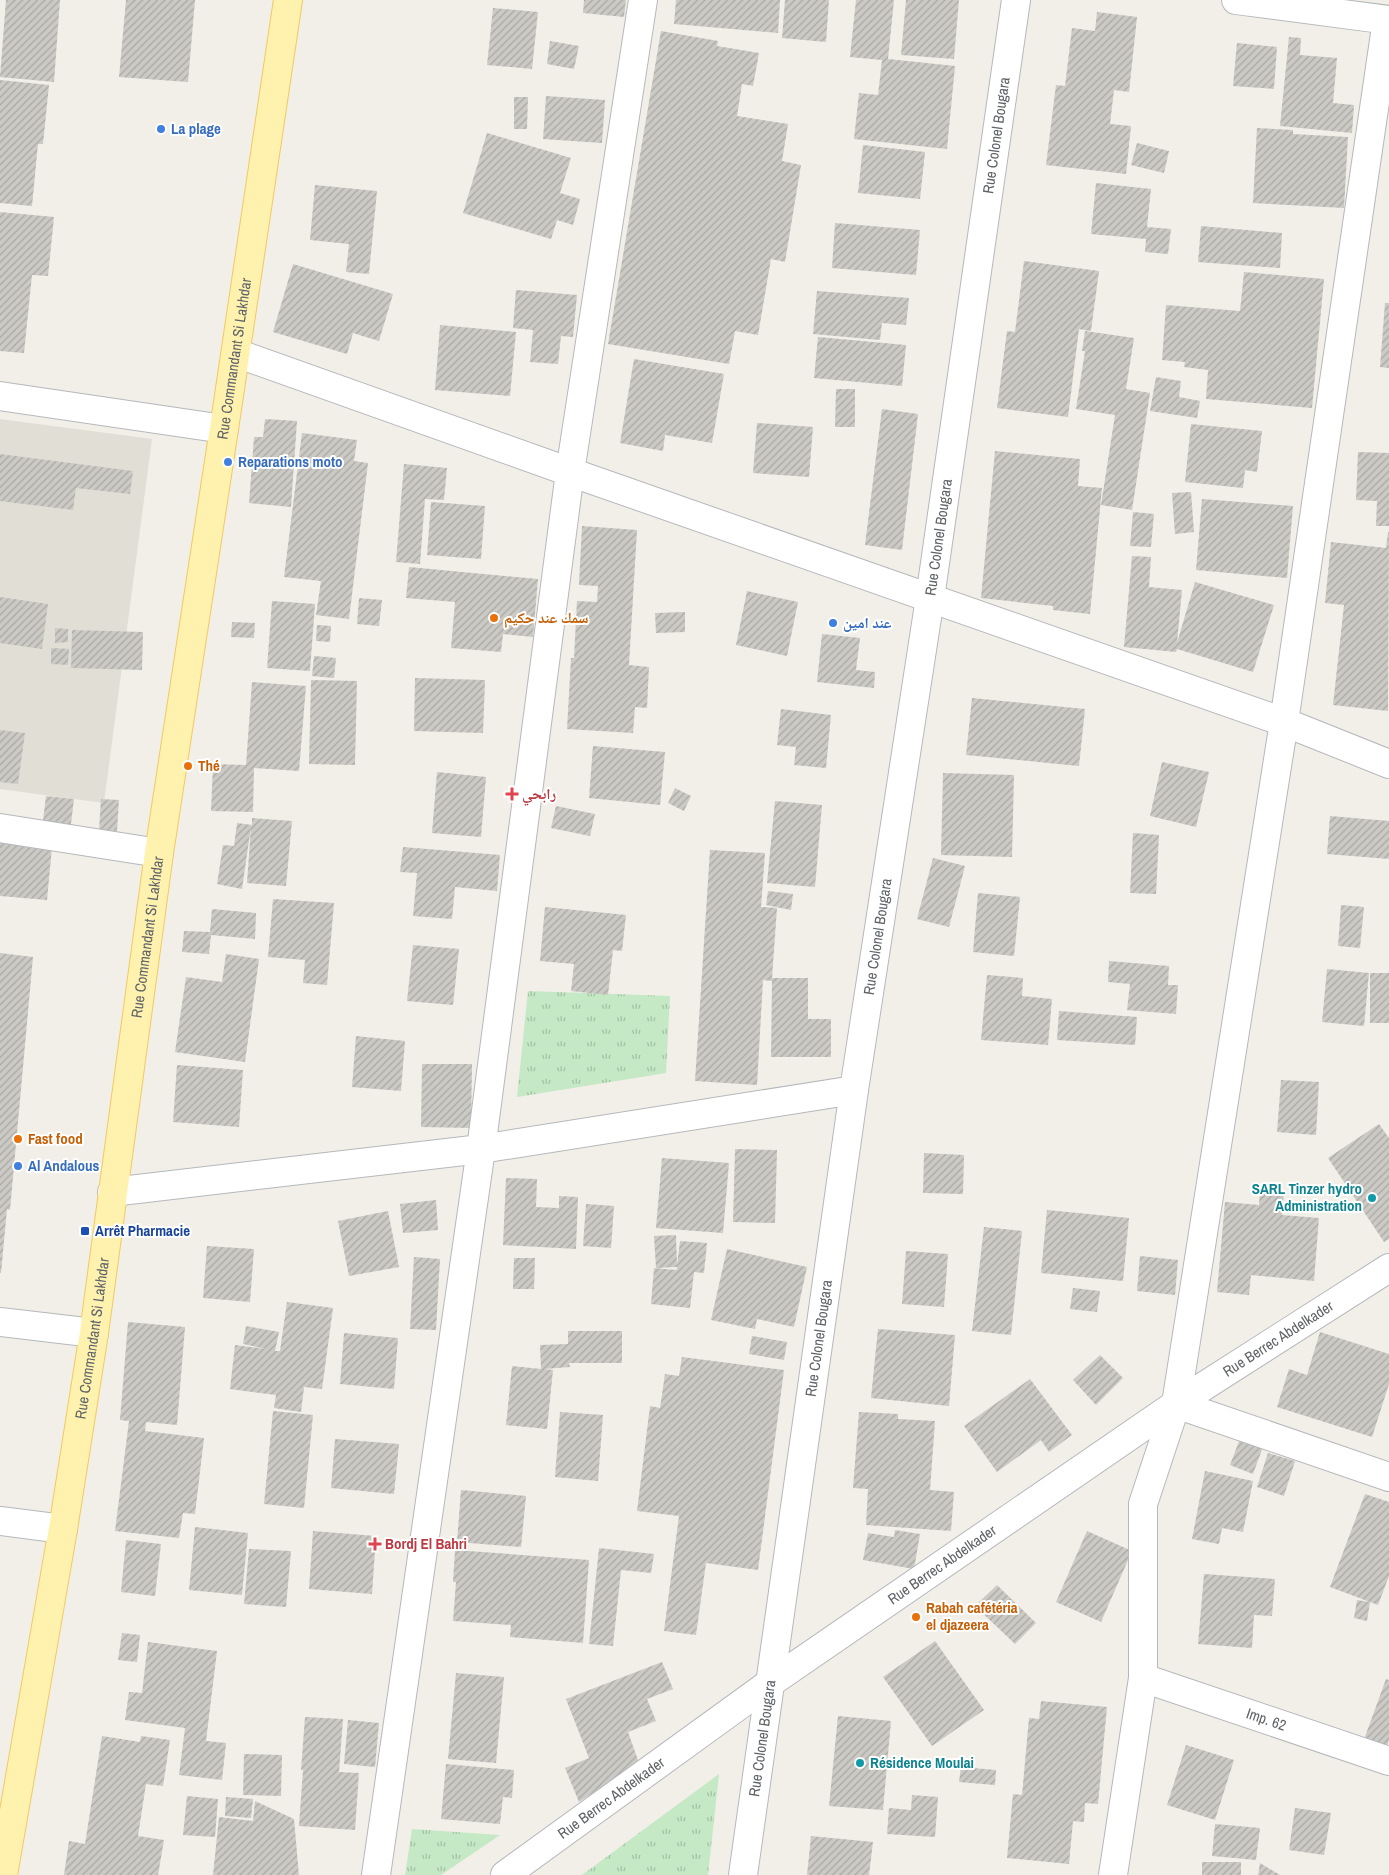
<svg xmlns="http://www.w3.org/2000/svg" width="1389" height="1875" viewBox="0 0 1389 1875" font-family="'Archivo Narrow','Noto Naskh Arabic',sans-serif">
<style>
.education{fill:#e1ded6}
.grass{fill:url(#grass-tufts)}
.building{fill:url(#building-hatch)}
.lines{fill:none;stroke-linecap:round;stroke-linejoin:round}
.minor-casing{stroke:#b5b8bc;stroke-width:30}
.major-casing{stroke:#f2c960;stroke-width:30}
.minor{stroke:#fff;stroke-width:28}
.major{stroke:#fff2af;stroke-width:28}
.shop-dot{fill:#3f7fe0;stroke:#fff;stroke-width:2}
.food-dot{fill:#e8710a;stroke:#fff;stroke-width:2}
.health-dot{fill:#e0444e;stroke:#fff;stroke-width:2}
.culture-dot{fill:#0f9aa8;stroke:#fff;stroke-width:2}
.transit-dot{fill:#1a4fb4;stroke:#fff;stroke-width:2}
.labels{text-anchor:middle;stroke-width:4;stroke-linejoin:round;paint-order:stroke}
.shop-label{font-size:15px;font-weight:bold;fill:#366cbe;stroke:#fff;text-anchor:start}
.street-label{font-size:15px;fill:#5f6368;stroke:#fff}
.food-label{font-size:15px;font-weight:bold;fill:#c56008;stroke:#fff;text-anchor:start}
.health-label{font-size:15px;font-weight:bold;fill:#be3a42;stroke:#fff;text-anchor:start}
.culture-label{font-size:15px;font-weight:bold;fill:#0d838f;stroke:#fff;text-anchor:end}
.transit-label{font-size:15px;font-weight:bold;fill:#164399;stroke:#fff;text-anchor:start}
</style>
<defs>
<pattern id="grass-tufts" width="24" height="20" patternUnits="userSpaceOnUse" patternTransform="scale(1.25)"><rect width="24" height="20" fill="#c5e8c5"/><path d="M3 7l-1-3M5 7V3M7 7l1-3M15 17l-1-3M17 17v-4M19 17l1-3" fill="none" stroke="#a3c0a4"/></pattern>
<pattern id="building-hatch" width="6" height="6" patternUnits="userSpaceOnUse" patternTransform="scale(1.25)"><rect width="6" height="6" fill="#cccac5"/><path d="M-1 1l2-2M0 6l6-6M5 7l2-2" fill="none" stroke="#a9a8a4"/></pattern>
</defs>
<rect width="100%" height="100%" fill="#f1efe8"/>
<path class="education" d="M0,419L152,439L104,803L0,789Z"/>
<path class="grass" d="M528,991L670,996L666,1073L517,1097Z
M719,1774L708,1875H582Z
M412,1829L500,1835L441,1875H405Z"/>
<path class="building" d="M6,0H60L54,82L0,77Z
M126,0H195L188,82L119,77Z
M584,0H626L624,17L583,13Z
M676,0H780L778,33L674,24Z
M785,0H829L826,42L782,38Z
M856,0H894L888,59L955,66L947,149L854,139L859,93L878,95L882,60L850,57Z
M906,0H959L954,59L901,55Z
M493,8L538,12L532,69L487,65Z
M1097,12L1137,17L1129,92L1114,90L1110,124L1131,126L1126,174L1046,165L1056,85L1065,86L1072,28L1095,31Z
M661,31L718,41L717,46L759,53L753,86L742,84L737,116L788,124L782,161L801,165L785,262L771,259L758,335L735,331L729,364L608,344Z
M1289,37L1301,38L1300,55L1337,58L1333,103L1354,105L1352,133L1280,126Z
M550,41L579,46L574,69L547,64Z
M1237,43L1277,47L1274,89L1233,86Z
M0,80L49,85L43,144H38L32,206L0,203Z
M546,96L605,100L602,143L543,139Z
M514,97H528L527,129H514Z
M1257,128L1293,130V134L1348,137L1344,208L1253,203Z
M487,133L571,158L560,193L580,199L573,225L557,220L551,239L463,213Z
M1137,143L1169,151L1164,173L1131,165Z
M863,145L925,152L920,199L858,193Z
M1096,183L1151,189L1147,227L1171,229L1168,254L1145,252L1146,239L1091,234Z
M315,185L377,191L369,274L346,272L349,244L310,240Z
M0,212L54,217L48,276L32,275L24,353L0,351Z
M835,223L920,230L916,275L832,268Z
M1201,226L1282,233L1280,268L1198,262Z
M1024,261L1099,271L1091,331L1079,329L1068,417L997,408L1007,331L1015,332Z
M293,264L393,294L379,341L353,333L347,354L273,332Z
M1244,272L1324,279L1312,408L1206,399L1208,370L1184,367L1185,362L1162,360L1166,305L1240,311Z
M516,290L577,295L573,337L561,336L558,364L530,362L533,330L513,328Z
M817,291L909,298L906,325L882,323L880,340L813,334Z
M1385,303H1389V368L1380,367Z
M440,325L516,332L510,396L435,390Z
M1085,331L1134,338L1126,389L1150,393L1132,510L1101,505L1115,415L1076,409L1085,351H1082Z
M818,337L906,345L902,386L814,378Z
M634,359L724,374L712,443L665,435L663,451L620,443Z
M1156,377L1181,381L1179,397L1200,401L1197,418L1150,411Z
M836,389H855V427H835Z
M882,409L918,414L902,550L865,545Z
M265,419L297,421L291,507L249,503L254,437H263Z
M757,423L813,427L809,477L753,473Z
M1191,424L1262,431L1257,472L1245,470L1243,488L1185,482Z
M302,433L357,440L354,461L368,463L349,619L316,615L321,581L284,577Z
M995,451L1080,459L1078,486L1102,488L1090,614L1053,610V606L981,598Z
M1358,452L1389,453V526H1376L1377,501L1356,500Z
M0,454L133,471L130,494L76,488L73,510L0,501Z
M404,464L447,468L444,500L425,499L420,564L396,562Z
M1191,492L1194,532L1175,534L1172,493Z
M1202,499L1293,506L1287,578L1196,570Z
M431,502L485,506L481,559L427,555Z
M1133,512L1154,514L1151,547L1130,546Z
M582,526L637,530L629,665L649,667L647,708L635,707L633,733L567,729L571,658H574L577,601L597,602L598,586L579,585Z
M1388,532H1389L1388,711L1333,705L1344,605L1325,603L1331,542L1386,548Z
M1132,556L1151,557L1149,587L1182,590L1177,643L1195,582L1274,605L1253,672L1177,649L1176,652L1124,647Z
M409,567L538,579L533,637L503,634L501,652L451,648L455,602L406,598Z
M747,591L798,602L787,656L736,645Z
M0,597L48,604L42,649L0,643Z
M359,598L382,600L379,626L357,624Z
M272,601L315,604L310,671L267,668Z
M685,612V632L656,633L655,613Z
M232,622L255,623L254,638L231,637Z
M317,625L331,626L330,642L316,641Z
M55,628L68,629V642L55,643Z
M72,630L143,632L142,670L71,668Z
M822,634L860,638L856,670L875,672L874,688L817,682Z
M51,648L69,649L68,665L51,664Z
M314,656L336,658L334,678L312,676Z
M415,678L485,680L483,733L414,731Z
M311,680L357,681L355,765L309,764Z
M252,682L306,686L299,771L254,768L253,812L211,811L213,764L246,765Z
M972,698L1085,709L1079,766L966,755Z
M781,709L831,715L826,768L794,765L796,747L777,745Z
M0,730L25,733L18,784L0,782Z
M593,746L665,752L660,805L589,798Z
M1162,762L1209,772L1196,827L1150,816Z
M437,772L486,777L481,837L432,833Z
M943,773L1014,775L1012,857L941,855Z
M675,788L691,796L684,811L668,803Z
M46,796L74,799L70,832L42,829Z
M101,799L119,800L117,831L99,830Z
M775,801L822,805L815,887L767,883Z
M556,806L595,814L590,836L551,828Z
M1330,816L1389,821V859L1327,854Z
M252,818L292,821L286,886L247,883L251,827L242,889L217,884L223,845L234,846L237,823L252,825Z
M0,832L53,837L47,900L0,896Z
M1133,833L1159,835L1156,894L1130,893Z
M403,847L500,855L497,891L455,887L452,919L413,916L417,873L400,872Z
M710,850L765,853L761,907L777,908L772,978H808V1019H831V1057H771L772,981L763,980L757,1085L695,1081Z
M933,858L965,866L949,927L917,919Z
M768,891L793,894L791,910L766,905Z
M978,893L1020,897L1014,956L973,952Z
M273,899L334,903L327,985L303,983L305,960L268,957Z
M1341,905L1364,907L1360,948L1338,946Z
M545,907L626,915L622,951L613,950L608,995L571,991L574,964L540,961Z
M212,909L256,913L255,939L211,935L209,954L182,952L184,931L210,932Z
M413,945L459,949L453,1005L407,1001Z
M0,953L33,957L10,1210L7,1209L1,1273H0Z
M226,954L259,959L245,1062L175,1052L186,977L222,982Z
M1109,961L1169,966L1168,985H1178L1176,1014L1127,1010L1130,984L1108,982Z
M1327,969L1369,973L1364,1026L1322,1022Z
M1370,973H1389V1023H1370Z
M987,975L1023,978L1022,996L1052,999L1048,1045L981,1040Z
M1059,1011L1137,1017L1135,1045L1057,1040Z
M356,1036L405,1041L401,1091L352,1087Z
M422,1064H472L471,1128L421,1127Z
M177,1065L243,1070L239,1127L173,1122Z
M1281,1080L1319,1082L1316,1135L1277,1132Z
M1379,1124L1389,1138V1239L1384,1242L1328,1158Z
M735,1149L777,1150L775,1223L733,1222Z
M924,1153L964,1155L963,1194L923,1193Z
M662,1158L729,1163L723,1233L656,1228Z
M506,1178L537,1179L536,1207L559,1208V1196L578,1197L576,1249L503,1245Z
M1260,1189L1284,1191L1282,1215L1319,1218L1314,1281L1251,1275L1249,1295L1217,1292L1225,1202L1259,1205Z
M436,1200L438,1230L403,1233L400,1204Z
M586,1204L614,1206L611,1248L583,1246Z
M1047,1210L1129,1218L1123,1281L1041,1273Z
M388,1211L399,1267L349,1276L338,1221Z
M984,1227L1022,1231L1011,1335L972,1331Z
M676,1235L677,1265L680,1241L707,1243L704,1273L694,1272L690,1308L651,1304L654,1268L677,1270V1267L656,1268L654,1236Z
M207,1246L254,1249L250,1302L203,1298Z
M727,1249L807,1267L794,1327L757,1319L755,1329L711,1320Z
M906,1251L948,1254L944,1307L902,1304Z
M1140,1256L1178,1260L1175,1295L1137,1291Z
M414,1257L440,1259L436,1330L410,1329Z
M514,1258H535L534,1289H513Z
M1073,1288L1100,1291L1097,1312L1070,1309Z
M287,1302L333,1308L322,1389L304,1387L301,1412L274,1408L276,1395L230,1389L235,1345L266,1349L243,1344L246,1326L279,1332L275,1351H280Z
M128,1322L185,1327L177,1425L146,1422L145,1431L204,1438L195,1514L183,1513L179,1538L115,1531L129,1421L120,1420Z
M878,1329L955,1335L949,1406L871,1398Z
M568,1331H622V1363H569L570,1367L544,1369L553,1370L547,1429L506,1425L512,1366L541,1369L540,1345L568,1344Z
M1320,1332L1389,1354V1384L1372,1437L1277,1407L1289,1369L1307,1375Z
M344,1333L398,1338L394,1389L340,1384Z
M752,1336L787,1342L784,1360L749,1354Z
M1100,1355L1123,1378L1096,1405L1073,1380Z
M682,1357L784,1370L758,1570L706,1563L696,1635L664,1631L679,1516L637,1511L650,1406L660,1408L665,1374L679,1376Z
M1030,1379L1072,1435L1049,1452L1041,1440L997,1472L964,1426Z
M273,1411L313,1415L304,1508L264,1504Z
M560,1412L603,1415L598,1481L555,1477Z
M859,1412L898,1414V1419L935,1421L930,1490L954,1492L951,1531L866,1525L868,1489L853,1488Z
M1241,1436L1264,1444L1253,1474L1230,1465Z
M335,1439L399,1444L394,1494L331,1488Z
M1268,1453L1295,1461L1284,1496L1257,1487Z
M1205,1471L1253,1481L1243,1532L1222,1528L1219,1544L1192,1539Z
M461,1490L526,1496L521,1547L457,1542Z
M1365,1494L1389,1502V1576L1378,1605L1330,1587Z
M195,1527L248,1533L242,1595L189,1590Z
M895,1530L920,1534L914,1569L863,1560L868,1533L894,1537Z
M313,1531L376,1536L372,1594L309,1589Z
M1087,1531L1132,1551L1101,1622L1056,1602Z
M126,1540L161,1544L155,1596L121,1592Z
M599,1548L654,1554L651,1573L621,1570L613,1646L589,1644Z
M249,1549L291,1551L286,1607L244,1604Z
M455,1550L589,1560L583,1643L510,1637L511,1625L453,1621L456,1582H453Z
M1204,1574L1275,1579L1272,1616L1254,1615L1252,1648L1198,1644Z
M997,1585L1036,1623L1015,1644L975,1606Z
M1357,1600L1370,1602L1367,1621L1354,1618Z
M122,1633L140,1635L137,1662L118,1660Z
M935,1641L984,1710L932,1746L883,1677Z
M148,1642L217,1651L206,1741L226,1743L222,1780L179,1775L185,1728L125,1720L129,1692L142,1693Z
M662,1662L673,1689L647,1699L656,1721L628,1732L639,1763L579,1802L565,1768L589,1758L566,1699Z
M456,1673L504,1677L496,1763L448,1759Z
M1386,1679L1389,1680V1740L1385,1753L1362,1745Z
M1041,1701L1107,1707L1098,1804L1085,1803L1084,1822L1073,1821L1069,1864L1007,1858L1013,1794L1022,1795L1029,1718L1039,1719Z
M838,1716L891,1721L883,1810L829,1806Z
M305,1717L343,1719L339,1772L359,1773L355,1830L299,1826L303,1770H301Z
M348,1720L379,1723L375,1767L344,1764Z
M102,1736L140,1742L141,1736L170,1740L163,1786L146,1784L138,1836L164,1840L158,1875H64L69,1841L85,1844Z
M1186,1745L1234,1760L1215,1820L1167,1805Z
M244,1754L282,1755L281,1796L243,1795Z
M446,1764L514,1770L512,1798L503,1797L500,1824L441,1819Z
M961,1767L996,1770L995,1785L959,1782Z
M912,1795L938,1797L935,1837L887,1834L889,1808L911,1810Z
M187,1796L218,1799L215,1837L183,1835Z
M226,1797L253,1799L251,1818L225,1816Z
M255,1801L294,1819L299,1875H213L219,1817L253,1821Z
M1295,1808L1331,1813L1324,1855L1289,1850Z
M1215,1824L1260,1828L1256,1860L1212,1856Z
M811,1836L873,1842L869,1875H807Z
M1202,1862H1241V1875H1202Z
M1260,1863L1280,1875H1258Z"/>
<g class="lines">
<g class="minor-casing">
<g id="minor">
<path d="M1236,0L1389,20"/>
<path d="M236,353L570,472L1284,722L1389,764"/>
<path d="M0,396L224,429"/>
<path d="M0,828L159,853"/>
<path d="M112,1192L481,1149L854,1090"/>
<path d="M0,1322L94,1333"/>
<path d="M1176,1404L1389,1477"/>
<path d="M0,1521L63,1529"/>
<path id="s1" d="M1143,1678L1389,1761"/>
<path d="M376,1875L481,1149L570,472L643,0"/>
<path id="s2" d="M505,1875L770,1683L1176,1404L1389,1268"/>
<path id="s3" d="M743,1875L854,1090L930,598L1016,0"/>
<path d="M1113,1875L1143,1678V1504L1176,1404L1284,722L1387,20"/>
</g>
</g>
<g class="major-casing">
<g id="major">
<path id="s4" d="M3,1875L63,1529L94,1333L159,853L224,429L288,0"/>
</g>
</g>
<use href="#minor" class="minor"/>
<use href="#major" class="major"/>
</g>
<g class="shop-dot">
<circle cx="161" cy="129" r="5"/>
<circle cx="228" cy="462" r="5"/>
<circle cx="833" cy="623" r="5"/>
<circle cx="18" cy="1166" r="5"/>
</g>
<g class="food-dot">
<circle cx="494" cy="618" r="5"/>
<circle cx="188" cy="766" r="5"/>
<circle cx="18" cy="1139" r="5"/>
<circle cx="916" cy="1617" r="5"/>
</g>
<g class="health-dot">
<path d="M509.5 786.5h5v5h5v5h-5v5h-5v-5h-5v-5h5z"/>
<path d="M372.5 1536.5h5v5h5v5h-5v5h-5v-5h-5v-5h5z"/>
</g>
<g class="culture-dot">
<circle cx="1372" cy="1198" r="5"/>
<circle cx="860" cy="1763" r="5"/>
</g>
<rect class="transit-dot" x="80" y="1226" width="10" height="10" rx="2.5"/>
<g class="labels">
<g class="shop-label">
<text x="171" y="134">La plage</text>
<text x="238" y="467">Reparations moto</text>
<text x="843" y="628">عند امين</text>
<text x="28" y="1171">Al Andalous</text>
</g>
<g class="street-label">
<text dy="5" stroke="none"><textPath href="#s3" startOffset="1758">Rue Colonel Bougara</textPath></text>
<text dy="5" stroke="none"><textPath href="#s4" startOffset="1534">Rue Commandant Si Lakhdar</textPath></text>
<text dy="5" stroke="none"><textPath href="#s3" startOffset="1352">Rue Colonel Bougara</textPath></text>
<text dy="5" stroke="none"><textPath href="#s3" startOffset="948">Rue Colonel Bougara</textPath></text>
<text dy="5" stroke="none"><textPath href="#s4" startOffset="949">Rue Commandant Si Lakhdar</textPath></text>
<text dy="5" stroke="none"><textPath href="#s3" startOffset="542">Rue Colonel Bougara</textPath></text>
<text dy="5" stroke="none"><textPath href="#s4" startOffset="544">Rue Commandant Si Lakhdar</textPath></text>
<text dy="5" stroke="none"><textPath href="#s2" startOffset="941">Rue Berrec Abdelkader</textPath></text>
<text dy="5" stroke="none"><textPath href="#s2" startOffset="536">Rue Berrec Abdelkader</textPath></text>
<text dy="5" stroke="none"><textPath href="#s1" startOffset="130">Imp. 62</textPath></text>
<text dy="5" stroke="none"><textPath href="#s3" startOffset="138">Rue Colonel Bougara</textPath></text>
<text dy="5" stroke="none"><textPath href="#s2" startOffset="131">Rue Berrec Abdelkader</textPath></text>
</g>
<g class="food-label">
<text x="504" y="623">سمك عند حكيم</text>
<text x="198" y="771">Thé</text>
<text x="28" y="1144">Fast food</text>
<text x="926" y="1613">Rabah cafétéria<tspan x="926" dy="17">el djazeera</tspan></text>
</g>
<g class="health-label">
<text x="522" y="799">رابحي</text>
<text x="385" y="1549">Bordj El Bahri</text>
</g>
<g class="culture-label">
<text x="1362" y="1194">SARL Tinzer hydro<tspan x="1362" dy="17">Administration</tspan></text>
<text x="870" y="1768" text-anchor="start">Résidence Moulai</text>
</g>
<g class="transit-label">
<text x="95" y="1236">Arrêt Pharmacie</text>
</g>
</g>
</svg>
